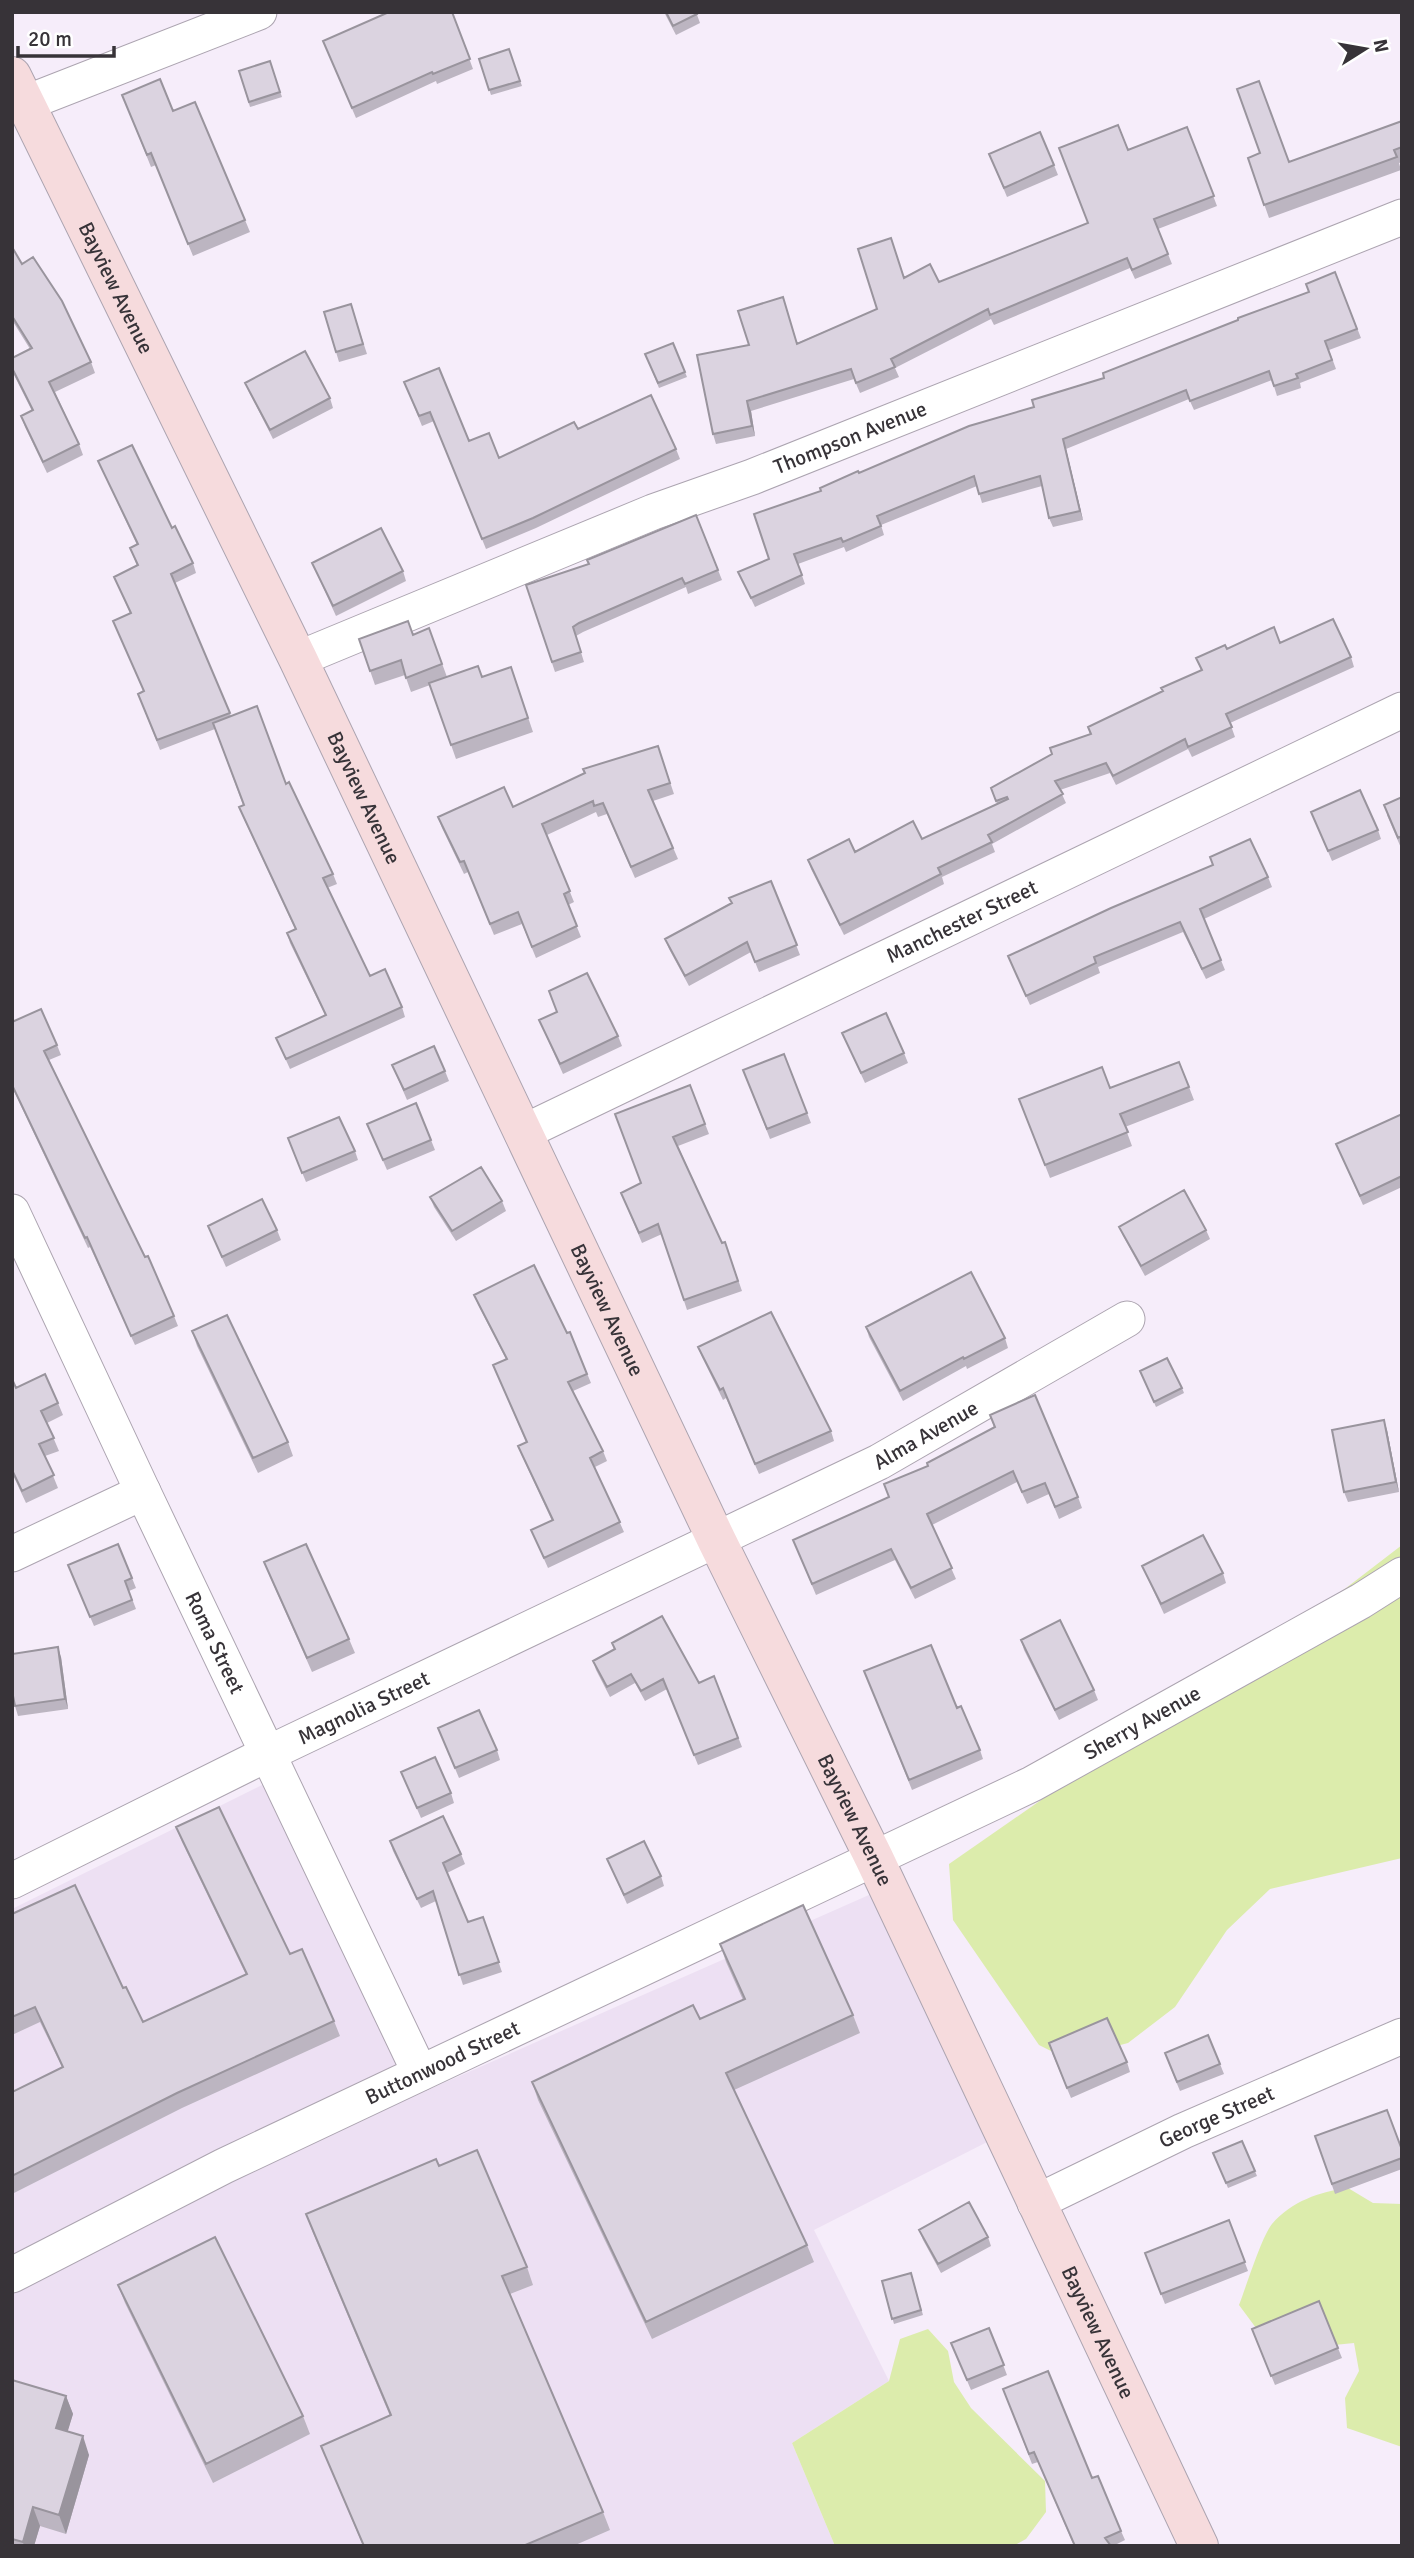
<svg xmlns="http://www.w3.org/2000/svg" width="1414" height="2558" viewBox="0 0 1414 2558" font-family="Signika,sans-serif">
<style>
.built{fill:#ede0f3}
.green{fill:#dcecac}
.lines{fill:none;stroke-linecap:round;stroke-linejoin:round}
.street-casing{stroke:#aca4b0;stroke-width:37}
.secondary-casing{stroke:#aca4b0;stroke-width:40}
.street{stroke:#fff;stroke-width:35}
.secondary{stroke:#f6dbdd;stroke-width:38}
.wall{fill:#bcb5c1}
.shaded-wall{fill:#99949d}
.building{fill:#dbd3e0;stroke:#99949d;stroke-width:2}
.labels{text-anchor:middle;stroke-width:5;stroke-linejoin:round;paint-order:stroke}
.street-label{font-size:21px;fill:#373338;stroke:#fff}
</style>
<rect width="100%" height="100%" fill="#f6edfa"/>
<path class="built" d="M272,1780L430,2089L878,1891L995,2138L814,2230L889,2381L792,2443L835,2546H12V1909Z"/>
<path class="green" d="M1402,1545V1858L1270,1889L1227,1930L1175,2007L1128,2043L1067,2059L1039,2045L953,1920L949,1864L1346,1588Z
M1348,2188L1373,2203L1402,2204V2447L1347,2428L1345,2398L1359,2371L1354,2343L1324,2346L1259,2332L1239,2305C1246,2287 1262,2236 1272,2224C1292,2201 1319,2192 1348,2188Z
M928,2329L948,2351L954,2382L971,2408L1045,2481L1046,2512L1026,2539L1013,2546H835L792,2443L889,2381L900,2339Z"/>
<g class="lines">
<g class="street-casing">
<g id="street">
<path d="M26,103L259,12"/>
<path id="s1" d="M298,659L653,512L752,477L1402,217"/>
<path id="s2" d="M522,1133L1402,710"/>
<path id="s3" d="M12,1212L143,1492L420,2073"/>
<path d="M12,1554L143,1492"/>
<path id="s4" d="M12,1881L269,1753L879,1462L1127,1319"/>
<path id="s5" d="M1035,2203L1183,2131L1402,2036"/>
<path id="s6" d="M12,2275L224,2166L1032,1784L1361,1601L1402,1575"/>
</g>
</g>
<g class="secondary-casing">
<g id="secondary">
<path id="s7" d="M12,76L298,659L717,1541L874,1858L1199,2546"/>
</g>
</g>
<use href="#street" class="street"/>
<use href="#secondary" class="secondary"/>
</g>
<path class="wall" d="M452,12L473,69L437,84L436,81L356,118L323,41Z
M664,12H696L700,23L676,35Z
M509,49L522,86L491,95L479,59Z
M270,61L282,97L250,107L239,71Z
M122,95L245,220L250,232L193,256L156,165L151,167Z
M1402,121V162L1399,163L1401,170L1269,218L1248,158L1289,162Z
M1187,127L1217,206L1158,229L1172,264L1135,279L1130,268L994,325L991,319L895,368L899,377L860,393L854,379L751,411L755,436L716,444L713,434L749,345L786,307L797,343L877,309L904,278L939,282L1088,223L1128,150Z
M989,154L1054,165L1058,175L1007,197Z
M12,247L22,264L91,362L95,373L55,392L79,444L83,455L47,473L25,427L21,416L32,411L12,371V358L30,349L12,320Z
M1335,272L1361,338L1329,350L1336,369L1300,383L1301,388L1277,396L1272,380L1194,410L1189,399L1066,449L1083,520L1053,527L1049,518L1042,486L982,503L977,486L881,525L884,535L846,552L844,547L798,564L805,584L755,607L738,572L769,559L821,491L859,473L1034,407L1104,378L1309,292Z
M354,314L367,354L339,362L336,352Z
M673,343L687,377L659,388L645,354Z
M245,383L330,398L333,408L273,439L249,392Z
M408,392L469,441L499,458L578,429L676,449L680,459L536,528L486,549L434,421L422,426Z
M98,461L172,528L193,563L196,573L175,583L231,716L286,784L333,874L337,884L327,888L370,976L402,1007L405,1017L290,1069L276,1038L325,1015L290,943L287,933L295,929L243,817L239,807L243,805L215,729L160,750L138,694L144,692L113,621L130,613L114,577L137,566L130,548L137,545Z
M312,563L403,571L406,581L336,616Z
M718,570L722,580L688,594L686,587L583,632L576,636L584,662L555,672L526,585Z
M429,628L447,677H483L511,667L533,732L456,759L430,685L411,692L405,675L375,685L359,639L413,635Z
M1280,643L1351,657L1354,667L1230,723L1235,737L1192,757L1188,749L1116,785L1110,773L1060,790L1066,803L992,844L995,852L942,877L944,884L844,935L811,869L808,860L922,839L997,804L991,788L1090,734L1088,727L1163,691L1201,670L1196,658L1227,649Z
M658,746L674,794L653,801L678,859L635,878L607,814L598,817L596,812L547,835L574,902L568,905L581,937L536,958L522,924L494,935L468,872L464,874L442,828L438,817L513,807Z
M1402,797L1401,848L1387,815Z
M1311,812L1378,830L1381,839L1332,861Z
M1210,857L1268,877L1272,887L1204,919L1225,970L1206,979L1183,932L1098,967L1100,973L1030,1005L1008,956L1213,866Z
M771,881L800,955L759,972L751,952L689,986L669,949L665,939Z
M557,1012L618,1036L622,1046L563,1074L539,1020Z
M12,1022L57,1045L61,1055L49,1060L145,1257L174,1316L178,1326L135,1345L90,1247L88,1248L12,1087Z
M842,1033L904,1053L908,1063L865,1083Z
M784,1054L811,1123L770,1139L743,1070Z
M392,1065L445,1071L449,1081L407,1100Z
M690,1085L709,1134L678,1146L722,1243L725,1242L742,1291L687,1310L662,1234L642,1243L621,1193L641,1184Z
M1189,1087L1194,1100L1125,1127L1132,1146L1050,1178L1019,1099L1110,1088Z
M416,1103L435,1150L387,1170L367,1124Z
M1402,1114V1187L1363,1205L1336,1144Z
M292,1148L355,1151L358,1160L306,1182Z
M430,1197L502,1201L506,1211L456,1241L434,1207Z
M208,1226L277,1230L281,1240L226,1267Z
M1119,1227L1206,1230L1210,1239L1145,1276L1123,1236Z
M474,1295L567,1333L570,1332L591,1383L573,1391L603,1451L607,1461L595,1467L624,1532L548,1568L531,1530L552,1521L522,1456L518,1446L526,1442L493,1365L506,1359L478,1305Z
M866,1327L1005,1338L1008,1348L967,1369L966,1366L903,1401L869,1337Z
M192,1331L288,1442L293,1456L258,1473L197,1346Z
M698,1347L831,1431L834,1441L759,1474L726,1398L723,1400L702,1357Z
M1140,1371L1182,1388L1184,1393L1156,1407Z
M12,1379L16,1388L58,1403L63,1415L47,1423L59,1451L45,1456L58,1488L26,1503L12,1473Z
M990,1415L1078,1497L1082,1508L1059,1519L1049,1494L1027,1504L1017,1482L932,1525L956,1579L915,1599L895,1560L816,1595L793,1540L889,1497L928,1466L994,1427Z
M1387,1430L1399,1492L1348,1502L1344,1492Z
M264,1562L349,1639L355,1653L312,1672L270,1577Z
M68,1565L132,1578L136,1588L129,1591L136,1609L94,1626Z
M1142,1566L1223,1573L1226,1583L1164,1614Z
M1021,1640L1094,1690L1098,1700L1059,1720L1024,1650Z
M612,1643L699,1683L714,1676L742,1747L698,1765L667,1689L645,1701L635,1683L610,1697L596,1670L593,1661L614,1649Z
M61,1657L68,1709L18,1716L15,1706Z
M864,1671L957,1708L980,1750L983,1759L912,1790Z
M438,1728L497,1750L500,1760L459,1778Z
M401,1772L451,1793L454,1803L421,1818Z
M176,1827L290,1954L334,2021L340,2036L182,2108L12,2194V2092L62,2067L40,2022L12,2035V1914L123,1988L143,2022L246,1975L182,1842Z
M390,1841L461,1854L465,1864L447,1873L468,1922L483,1917L502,1972L463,1985L436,1901L421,1908L393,1851Z
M607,1859L661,1876L664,1886L627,1904Z
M720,1944L853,2015L860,2033L734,2090L807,2245L814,2262L652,2339L538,2100L532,2082L700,2019L743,2000L726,1962Z
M1052,2053L1127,2062L1130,2072L1071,2098Z
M1168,2062L1220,2064L1224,2074L1180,2091Z
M1315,2136L1402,2150V2169L1335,2194Z
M1242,2141L1257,2176L1228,2188L1213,2153Z
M439,2166L527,2267L533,2285L510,2294L603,2512L610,2530L573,2546H363L321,2446L390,2416L313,2233L306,2214Z
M1229,2220L1248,2271L1165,2304L1145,2253Z
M919,2230L988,2237L991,2246L941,2273L923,2240Z
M911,2273L923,2315L894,2324L882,2281Z
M118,2285L303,2416L310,2434L213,2483L125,2303Z
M1319,2301L1342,2358L1275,2385L1252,2329Z
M989,2328L1007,2375L971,2390L951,2343Z
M12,2380L66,2396L73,2414L67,2432L89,2455L66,2534L40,2526L34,2546H12Z
M1003,2389L1092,2478L1121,2531L1125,2540L1113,2546H1074L1038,2462L1032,2464Z"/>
<path class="shaded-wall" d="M747,401L751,411L755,436L752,426Z
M1063,439L1066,449L1083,520L1080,511Z
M1384,1420L1387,1430L1399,1492L1396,1482Z
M58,1647L61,1657L68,1709L65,1699Z
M66,2396L73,2414L63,2447L56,2428Z
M83,2436L89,2455L66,2534L59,2515Z
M33,2507L40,2526L34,2546H24L23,2542Z"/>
<path class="building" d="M389,12H452L470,59L433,74L432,72L352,108L323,41Z
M666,12H696L697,14L673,26Z
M509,49L520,81L489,90L479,59Z
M270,61L280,92L249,102L239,71Z
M160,79L173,111L195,102L245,220L188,244L151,153L147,155L122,95Z
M1259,81L1289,162L1402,121V147L1394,150L1397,157L1264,205L1248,158L1260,153L1237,89Z
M1118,125L1128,150L1187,127L1214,196L1154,219L1168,254L1132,270L1127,258L990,315L988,309L891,359L895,367L856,383L851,369L747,401L752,426L713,434L697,355L749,345L738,311L783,297L797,344L877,309L858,249L891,238L904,278L930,264L939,282L1088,223L1059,148Z
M1040,132L1054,165L1004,188L989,154Z
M12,247L22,264L33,257L62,301L91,362L49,382L79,444L43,462L21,416L33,410L12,368V358L32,348L12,316Z
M1335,272L1357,329L1325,341L1332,360L1296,374L1298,378L1274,386L1269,371L1190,401L1186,390L1063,439L1080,511L1049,518L1040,476L979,494L974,476L877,516L881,526L843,542L841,538L794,554L802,575L751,598L738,572L769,559L754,514L821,491L820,488L858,471L859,473L969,426L1034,407L1032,400L1104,378L1103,373L1238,320V318L1309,292L1306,284Z
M351,304L363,344L336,352L324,312Z
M673,343L685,372L658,383L645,354Z
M305,351L330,398L270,430L245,383Z
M439,368L469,441L489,433L499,458L574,422L578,429L651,395L676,449L533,518L482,539L430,412L419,416L404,382Z
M132,445L172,528L175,526L193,563L171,574L230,713L157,740L138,694L144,691L113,621L131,613L114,577L138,565L130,548L138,544L98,461Z
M696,515L718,570L685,584L682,578L579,623L573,627L581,652L552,662L526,585L589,564L587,560Z
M381,528L403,571L333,606L312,563Z
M1333,619L1351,657L1226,714L1232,727L1188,747L1185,739L1113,776L1106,763L1055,781L1063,794L988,835L992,842L938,868L941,874L840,925L808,860L849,839L855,852L913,821L922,839L1008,799L1007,797L996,801L991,788L1052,754L1050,748L1091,734L1088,727L1163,691L1161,688L1202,670L1196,658L1225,645L1227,649L1274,627L1280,643Z
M408,621L413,635L429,628L442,664L406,678L401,660L370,671L359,639Z
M478,666L482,677L511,667L528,718L451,745L429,683Z
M257,706L286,784L289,782L333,874L323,878L370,976L385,969L402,1007L286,1059L276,1038L326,1015L287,933L296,929L239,807L244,805L213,723Z
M658,746L670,783L648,790L673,848L631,867L603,803L594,806L593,801L542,824L570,891L564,894L577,926L532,947L518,912L490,924L464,861L460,862L438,817L504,787L513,807L585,773L583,769Z
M1360,790L1378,830L1328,851L1311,812Z
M1402,797V836L1398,838L1384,805Z
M1250,839L1268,877L1200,909L1221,960L1202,969L1180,922L1094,957L1096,963L1026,996L1008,956L1111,908L1213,865L1210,857Z
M771,881L797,945L755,962L747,942L685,976L665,939L732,903L729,898Z
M587,973L618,1036L560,1064L539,1020L557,1012L549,991Z
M41,1009L57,1045L44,1051L145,1257L148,1256L174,1316L131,1336L87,1237L85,1238L12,1085V1022Z
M886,1013L904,1053L861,1073L842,1033Z
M434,1046L445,1071L404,1090L392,1065Z
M784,1054L807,1113L767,1129L743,1070Z
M1179,1062L1189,1087L1120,1114L1128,1132L1045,1165L1019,1099L1102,1067L1110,1088Z
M690,1085L705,1124L673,1137L722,1243L725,1242L738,1281L684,1300L658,1224L639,1233L621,1193L641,1183L615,1114Z
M416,1103L431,1140L383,1160L367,1124Z
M1402,1114V1176L1360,1196L1336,1144Z
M339,1117L355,1151L302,1173L288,1138Z
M481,1167L502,1201L452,1231L430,1197Z
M1184,1190L1206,1230L1141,1266L1119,1227Z
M262,1199L277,1230L222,1257L208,1226Z
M534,1265L567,1333L570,1332L587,1374L568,1382L603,1451L590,1458L620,1522L544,1558L531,1530L553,1520L518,1446L527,1442L493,1365L507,1359L474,1295Z
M971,1272L1005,1338L964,1359L963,1357L900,1391L866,1327Z
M771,1312L831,1431L755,1464L723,1388L720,1390L698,1347Z
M227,1315L288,1442L253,1458L192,1331Z
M1167,1358L1182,1388L1154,1402L1140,1371Z
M45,1374L58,1403L41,1411L54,1438L39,1444L54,1475L22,1491L12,1470V1379L16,1388Z
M1035,1395L1078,1497L1055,1507L1045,1483L1022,1492L1013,1471L927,1514L952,1568L911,1588L891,1549L812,1584L793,1540L889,1497L884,1484L928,1466L927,1463L995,1427L990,1415Z
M1384,1420L1396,1482L1344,1492L1332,1430Z
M1203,1535L1223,1573L1161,1604L1142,1566Z
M118,1544L132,1578L125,1581L132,1600L90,1617L68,1565Z
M306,1544L349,1639L307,1658L264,1562Z
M662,1616L699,1683L714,1676L738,1738L694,1755L663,1679L641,1691L631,1674L607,1687L593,1661L615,1649L612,1643Z
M1060,1620L1094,1690L1055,1710L1021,1640Z
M931,1645L957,1708L961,1706L980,1750L909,1780L864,1671Z
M58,1647L65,1699L15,1706L12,1691V1654Z
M479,1710L497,1750L455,1768L438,1728Z
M435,1757L451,1793L417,1808L401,1772Z
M219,1807L290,1954L302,1949L334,2021L177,2093L12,2176V2092L63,2067L35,2007L12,2017V1914L75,1885L123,1988L126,1987L143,2022L247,1974L176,1827Z
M443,1816L461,1854L443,1863L468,1922L483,1917L499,1962L459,1975L433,1891L417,1899L390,1841Z
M644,1841L661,1876L624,1895L607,1859Z
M803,1905L853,2015L726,2073L807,2245L646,2322L532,2082L693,2005L700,2019L745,1999L720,1944Z
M1107,2018L1127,2062L1067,2088L1049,2043Z
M1208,2035L1220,2064L1177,2082L1165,2053Z
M1387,2110L1402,2150V2158L1332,2184L1315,2136Z
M1242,2141L1255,2171L1226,2183L1213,2153Z
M477,2150L527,2267L502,2276L603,2512L523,2546H364L321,2446L391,2415L306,2214L436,2159L439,2166Z
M969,2202L988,2237L938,2264L919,2230Z
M1229,2220L1245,2262L1161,2294L1145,2253Z
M215,2237L303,2416L206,2464L118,2285Z
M911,2273L921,2310L892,2319L882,2281Z
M1319,2301L1338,2348L1271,2376L1252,2329Z
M989,2328L1004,2365L967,2380L951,2343Z
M1048,2371L1092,2478L1098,2476L1121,2531L1105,2538L1111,2546H1075L1034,2452L1029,2454L1003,2389Z
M12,2380L66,2396L56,2428L83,2436L59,2515L33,2507L23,2542L12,2539Z"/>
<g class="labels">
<g class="street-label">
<text dy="7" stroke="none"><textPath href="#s7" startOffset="236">Bayview Avenue</textPath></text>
<text dy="7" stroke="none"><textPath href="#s1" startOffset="595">Thompson Avenue</textPath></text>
<text dy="7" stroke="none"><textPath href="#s7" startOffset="803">Bayview Avenue</textPath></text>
<text dy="7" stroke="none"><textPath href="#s2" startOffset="488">Manchester Street</textPath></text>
<text dy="7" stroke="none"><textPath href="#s7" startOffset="1370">Bayview Avenue</textPath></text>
<text dy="7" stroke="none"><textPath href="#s4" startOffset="1017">Alma Avenue</textPath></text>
<text dy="7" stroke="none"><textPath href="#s3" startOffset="476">Roma Street</textPath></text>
<text dy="7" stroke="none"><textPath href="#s4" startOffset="392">Magnolia Street</textPath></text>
<text dy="7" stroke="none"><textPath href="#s6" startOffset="1258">Sherry Avenue</textPath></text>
<text dy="7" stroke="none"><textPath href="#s7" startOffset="1937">Bayview Avenue</textPath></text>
<text dy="7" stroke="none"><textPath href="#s6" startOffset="480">Buttonwood Street</textPath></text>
<text dy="7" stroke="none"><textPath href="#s5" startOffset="201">George Street</textPath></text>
<text dy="7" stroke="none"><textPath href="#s7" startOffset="2504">Bayview Avenue</textPath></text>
</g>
</g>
<rect width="1414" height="2558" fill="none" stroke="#373338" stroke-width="28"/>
<g transform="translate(1365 49) rotate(79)" stroke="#ffffff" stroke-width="5" paint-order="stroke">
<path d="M0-5L12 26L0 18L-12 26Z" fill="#373338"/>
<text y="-10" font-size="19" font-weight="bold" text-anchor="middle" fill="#373338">N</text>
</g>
<path d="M18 46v10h96v-10" fill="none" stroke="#373338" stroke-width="3.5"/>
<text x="28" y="46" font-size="21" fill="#373338" stroke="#ffffff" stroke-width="5" paint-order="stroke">20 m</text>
</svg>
